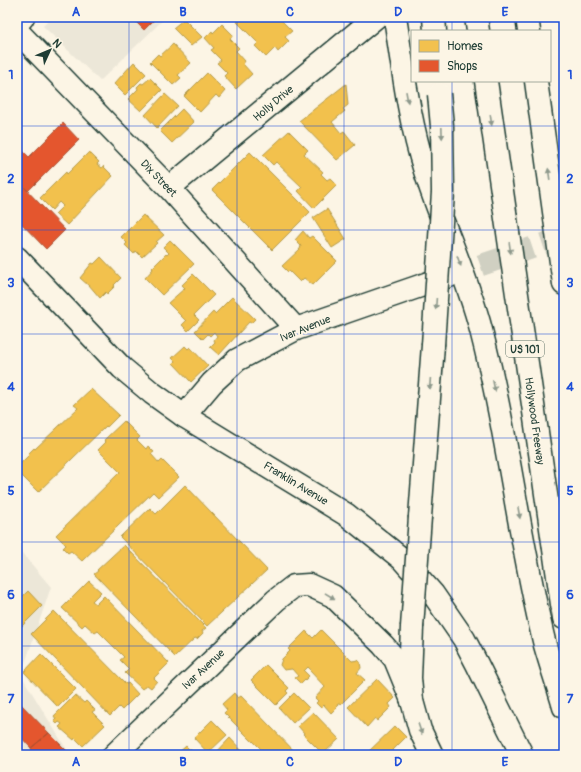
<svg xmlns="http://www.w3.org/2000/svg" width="581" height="772" viewBox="0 0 581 772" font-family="Pangolin,sans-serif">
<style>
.built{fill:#ece7d8}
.homes{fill:#f2c14e;stroke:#b39946}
.shops{fill:#e4572e;stroke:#a94f30}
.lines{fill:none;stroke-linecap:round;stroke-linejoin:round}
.minor-tunnel{stroke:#d0d0c2;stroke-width:22;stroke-dasharray:22 11;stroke-linecap:butt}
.minor-casing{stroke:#1f3d34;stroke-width:25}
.major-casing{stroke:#1f3d34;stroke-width:25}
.highway-casing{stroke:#1f3d34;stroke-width:25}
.minor{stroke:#fcf5e5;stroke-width:22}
.major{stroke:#fcf5e5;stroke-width:22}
.highway{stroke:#fcf5e5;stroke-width:22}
.highway-bridge-casing{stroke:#1f3d34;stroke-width:25;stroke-linecap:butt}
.highway-bridge{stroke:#fcf5e5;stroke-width:22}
.oneway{fill:#8e998c}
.grid{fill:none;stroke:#1d4ed8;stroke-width:1;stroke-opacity:0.55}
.labels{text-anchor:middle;stroke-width:4;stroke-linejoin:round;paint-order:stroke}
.shield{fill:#fcf5e5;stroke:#617469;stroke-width:1}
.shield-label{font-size:10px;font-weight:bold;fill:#1f3d34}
.street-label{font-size:11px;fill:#1f3d34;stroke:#fcf5e5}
.neatline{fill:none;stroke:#1d4ed8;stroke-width:1.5}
.grid-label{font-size:13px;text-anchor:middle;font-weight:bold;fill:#1d4ed8}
</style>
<rect width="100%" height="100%" fill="#fcf5e5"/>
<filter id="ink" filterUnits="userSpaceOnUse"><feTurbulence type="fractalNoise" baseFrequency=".025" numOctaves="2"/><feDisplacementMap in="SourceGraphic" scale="8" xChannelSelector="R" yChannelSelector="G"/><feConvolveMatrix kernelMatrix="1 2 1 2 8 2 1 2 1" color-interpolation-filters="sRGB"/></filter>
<g filter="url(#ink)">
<path class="built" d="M52,17H166L100,81L43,26Z
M17,547L51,587L21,675L70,755H17Z"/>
<path class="homes" d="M242,17H278L292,31L285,37L289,41L278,52L275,48L266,57L255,46L258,43L237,22Z
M184,19L202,37L191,46L173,28Z
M222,24L233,35L230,39L239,48L236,51L245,61L243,64L252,74L236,89L224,76L227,73L217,63L221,60L211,50L214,48L205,38L212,31L213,33Z
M173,44L191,63L178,75L181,78L173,85L150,62L158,54L160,56Z
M134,62L146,74L125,95L114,84Z
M207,73L225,91L219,98L216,95L200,112L184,96Z
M150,78L162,90L141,111L128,99L138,89L137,87L141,83L143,84Z
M346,84L348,105L343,109L345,111L332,122L341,133L344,131L355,145L337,160L299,121Z
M165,94L178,106L157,128L145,115Z
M182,109L194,122L172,143L160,131Z
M289,131L308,150L304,154L323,172L321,174L327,180L330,178L337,185L314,208L298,191L302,187L276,162L273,165L263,155Z
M89,152L99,162L97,164L102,168L103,166L113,176L67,225L55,214L63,206L59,202L52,210L40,198L66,172L67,174Z
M250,152L310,212L272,250L212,190Z
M327,209L346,239L332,248L313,218Z
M143,215L164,235L156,242L157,243L142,257L136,251L134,254L125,245L127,243L121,237Z
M303,231L309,238L312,236L337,261L313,285L304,278L300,282L289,271L288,272L282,266L300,249L301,246L295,240Z
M170,240L194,264L162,295L145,278L153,269L152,268L166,254L167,255L169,253L163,247Z
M101,257L121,278L114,285L115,286L107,294L106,292L100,298L89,285V286L80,278L92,263L94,264Z
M193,274L214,295L194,315L199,320L188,331L182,325L186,321L168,303L185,288L182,285Z
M232,297L255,319L251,323L249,322L219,355L210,347L215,342L214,340L217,336L214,332L210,336L208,334L203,339L195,331L213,312L215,314Z
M185,346L188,349L190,347L208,366L191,382L173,363L175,361L172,358Z
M91,389L119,415L107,427L106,426L38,492L17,471V467L29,455L28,454L34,448L35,449L78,408L74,405Z
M124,421L140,437L137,440L146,449L148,446L154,452L151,454L159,463L162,460L179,477L158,497L153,492L82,561L71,551L68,553L63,548L66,545L56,535L120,472L98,450L106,442L104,440Z
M185,485L267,570L207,626L120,537L150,508L156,514Z
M124,545L206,628L202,631L203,633L197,639L195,638L175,657L94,574L98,571L97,570Z
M89,581L101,592L92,601L96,604L104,596L169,663L154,678L157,681L151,688L147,685L142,689L125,673L129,669L120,660L124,657L98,631L95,633L85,624L82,627L62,608Z
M28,591L42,606L17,631V602Z
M54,611L126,684L128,683L138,694L122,710L119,707L110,716L31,634Z
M321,630L352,661L358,660L360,662L361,668L357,673L365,680L341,704L340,703L337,705L338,706L331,713L324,705L321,708L316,703L318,701L315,698L325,687L310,671L311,670L308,667L304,671L309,676L301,684L295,678L298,676L292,669L284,670L280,665L282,659L290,651L288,649L306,631L313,638Z
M41,654L76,689L58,707L24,672Z
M266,665L289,688L286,691L288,693L276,705L251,680Z
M377,679L395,698L389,704L391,707L377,721L375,718L367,727L348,707Z
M234,693L238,698L241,696L298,755H267L253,741V742L224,713L227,710L222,704Z
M294,693L309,708L293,723L279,708Z
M75,695L84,703L86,701L95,710L92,712L105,725L83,746L75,738L74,740L59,727L62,724L59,722L57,724L54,721L56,719L54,716Z
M313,712L339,739L323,754L303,734L304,733L298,726Z
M212,720L227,735L208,753L194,738Z
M395,726L406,737L388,755H365Z
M230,738L243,752L240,755H214Z
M186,746L190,750H191L194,755H176Z"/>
<path class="shops" d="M131,17H157L144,30Z
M63,123L79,140L28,191L17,179V145L29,157Z
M17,180L65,230L46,249L17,219Z
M17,700L49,733L31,748L17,733Z
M49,733L71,755H33L31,748Z"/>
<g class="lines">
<path class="minor-tunnel" d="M449,276L564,237"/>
<g class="minor-casing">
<path id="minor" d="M17,31L169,188L296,329
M169,188L376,17
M184,416L212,383L237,360L296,329L449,276
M114,755L276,600L294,586L309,585L333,596L383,645L395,659L411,698"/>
</g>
<g class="major-casing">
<path id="major" d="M17,24L23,17
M17,258L122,368L152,393L184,416L347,515L402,559L433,594L464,639L477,664L522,755
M412,701L420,730L432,755"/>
</g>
<g class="highway-casing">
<path id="highway" d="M395,17C403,69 409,121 425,171C442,225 467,275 481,330C508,434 519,541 545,645C551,666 558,686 564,707
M434,17L435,31
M476,17L478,31
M527,17L529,31
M486,81L564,618
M536,81L564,284
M420,517L433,345
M412,627L410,678L412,701"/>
</g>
<use href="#minor" class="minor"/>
<use href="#major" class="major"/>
<use href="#highway" class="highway"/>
<g class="highway-bridge-casing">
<path id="highway-bridge" d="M433,345L443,192L442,126L439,94
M412,627L420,517"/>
</g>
<use href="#highway-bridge" class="highway-bridge"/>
</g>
<defs><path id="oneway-solid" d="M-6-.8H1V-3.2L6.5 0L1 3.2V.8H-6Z"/></defs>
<g class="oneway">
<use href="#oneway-solid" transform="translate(407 97) rotate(80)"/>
<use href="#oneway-solid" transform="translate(491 120) rotate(82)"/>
<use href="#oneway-solid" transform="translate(442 133) rotate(88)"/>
<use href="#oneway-solid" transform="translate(549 174) rotate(-98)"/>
<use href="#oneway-solid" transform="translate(510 248) rotate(82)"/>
<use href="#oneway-solid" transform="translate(459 261) rotate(70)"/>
<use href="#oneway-solid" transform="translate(436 304) rotate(94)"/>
<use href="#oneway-solid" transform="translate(430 384) rotate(94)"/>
<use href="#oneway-solid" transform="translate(494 386) rotate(78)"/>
<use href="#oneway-solid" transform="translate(519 513) rotate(80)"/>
<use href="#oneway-solid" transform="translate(330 596) rotate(31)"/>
<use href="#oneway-solid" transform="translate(420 729) rotate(71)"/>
</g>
</g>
<path class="grid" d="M129,17V755M237,17V755M344,17V755M452,17V31M452,81V755M17,126H564M17,230H564M17,334H564M17,438H564M17,542H564M17,646H564"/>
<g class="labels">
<rect class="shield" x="506" y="341" width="38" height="16" rx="3"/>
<g class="shield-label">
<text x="525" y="353">US 101</text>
</g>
<g class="street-label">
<text transform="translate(273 103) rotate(-40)" y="4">Holly Drive</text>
<text transform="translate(159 178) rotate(46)" y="4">Dix Street</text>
<text transform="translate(305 328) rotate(-22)" y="4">Ivar Avenue</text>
<text transform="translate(535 421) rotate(82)" y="4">Hollywood Freeway</text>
<text transform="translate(296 483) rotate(31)" y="4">Franklin Avenue</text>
<text transform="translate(203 669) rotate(-43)" y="4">Ivar Avenue</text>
</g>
</g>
<rect width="581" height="772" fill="none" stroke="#fcf5e5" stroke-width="44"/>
<rect x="411" y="30" width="140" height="52" fill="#fcf5e5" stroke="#a4ab9e"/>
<rect x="419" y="40" width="20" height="12" fill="#f2c14e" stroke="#a4ab9e"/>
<text x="447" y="50" font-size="12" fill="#1f3d34">Homes</text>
<rect x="419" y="60" width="20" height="12" fill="#e4572e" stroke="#a4ab9e"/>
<text x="447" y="70" font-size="12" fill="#1f3d34">Shops</text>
<g transform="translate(50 50) rotate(46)" stroke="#fcf5e5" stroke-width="3" paint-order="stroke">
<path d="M0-3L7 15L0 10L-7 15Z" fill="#1f3d34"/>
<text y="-6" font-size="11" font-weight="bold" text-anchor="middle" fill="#1f3d34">N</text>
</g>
<rect x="22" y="22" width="537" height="728" class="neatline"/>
<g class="grid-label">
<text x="76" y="16">A</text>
<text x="183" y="16">B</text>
<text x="290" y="16">C</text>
<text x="398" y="16">D</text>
<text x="505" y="16">E</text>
<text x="11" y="79">1</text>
<text x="570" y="79">1</text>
<text x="11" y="183">2</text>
<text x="570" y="183">2</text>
<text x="11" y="287">3</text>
<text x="570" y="287">3</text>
<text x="11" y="391">4</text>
<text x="570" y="391">4</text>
<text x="11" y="495">5</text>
<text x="570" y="495">5</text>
<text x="11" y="599">6</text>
<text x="570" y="599">6</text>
<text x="11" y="703">7</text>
<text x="570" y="703">7</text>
<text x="76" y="766">A</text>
<text x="183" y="766">B</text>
<text x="290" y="766">C</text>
<text x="398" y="766">D</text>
<text x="505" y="766">E</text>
</g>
</svg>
